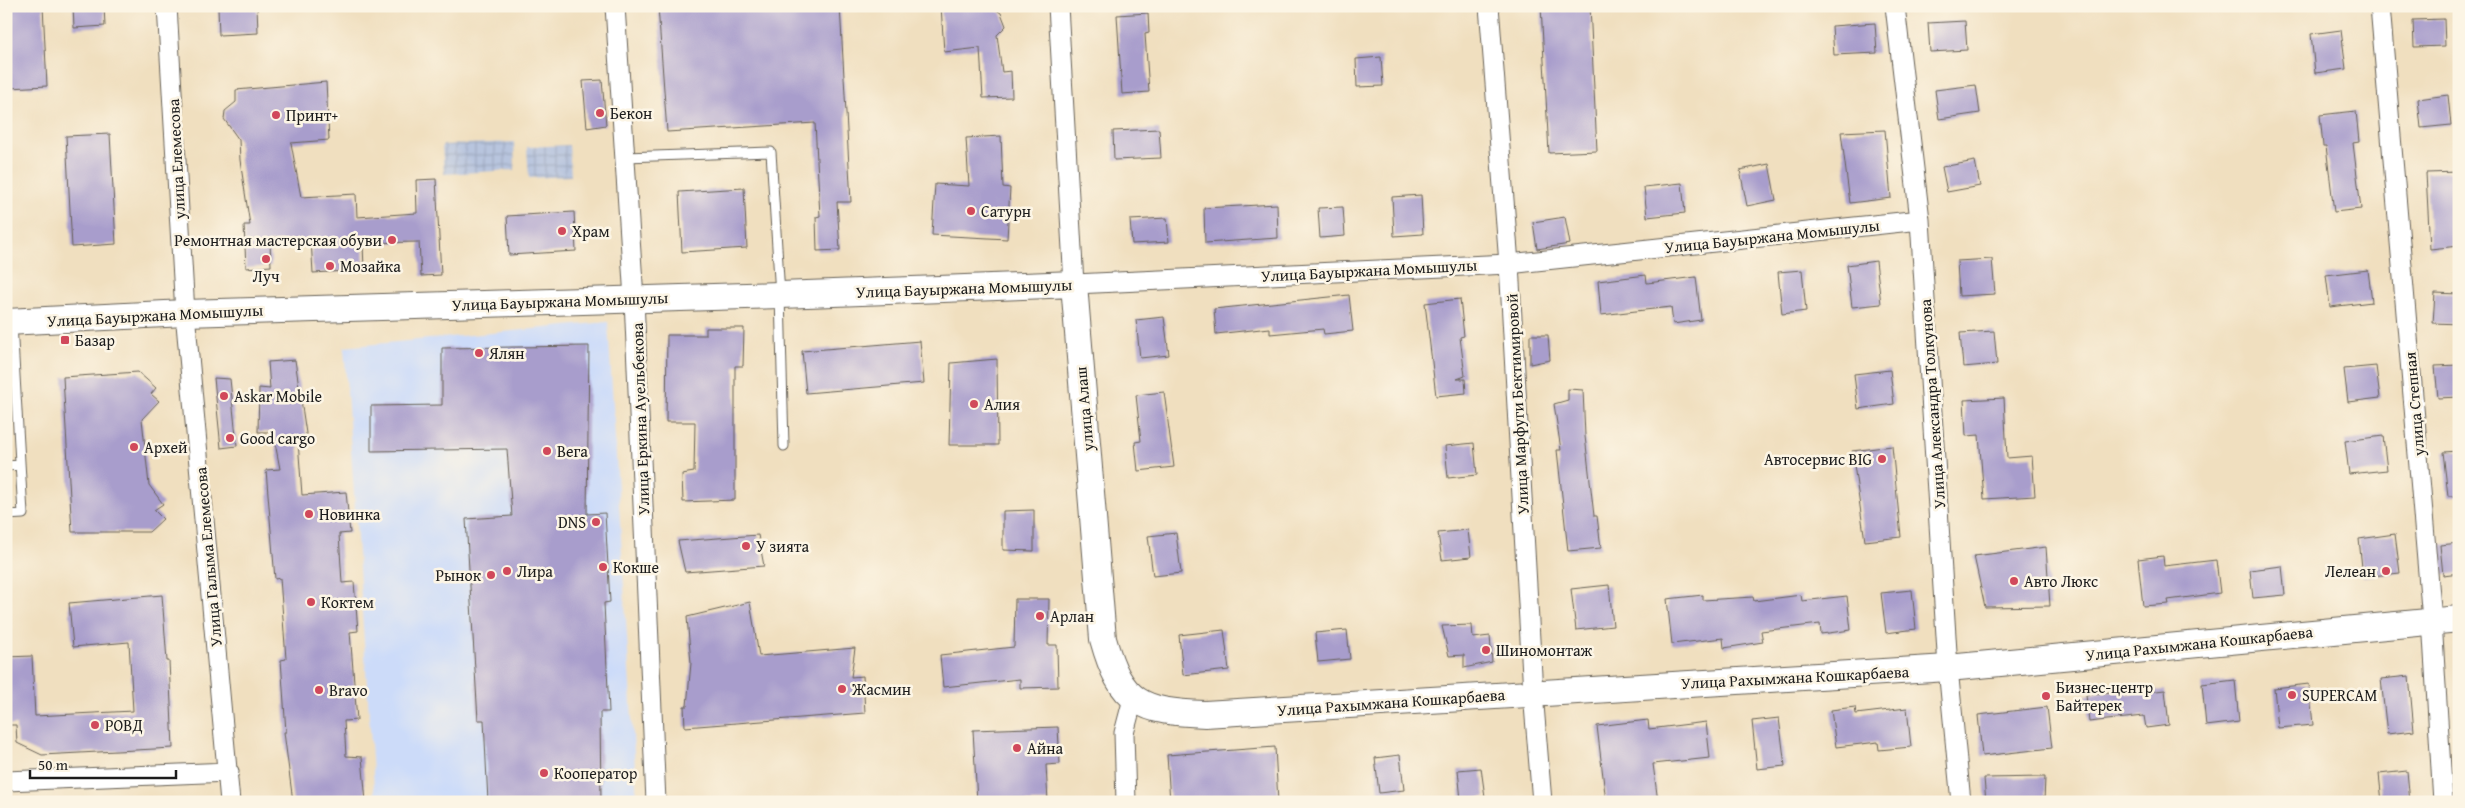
<svg xmlns="http://www.w3.org/2000/svg" width="2465" height="808" viewBox="0 0 2465 808" font-family="'Gentium Book Plus',serif">
<style>
.built{fill:#ccdbf9}
.industrial{fill:url(#industrial-grid)}
.building{fill:#a89dcc}
.lines{fill:none;stroke-linecap:round;stroke-linejoin:round}
.lane-casing{stroke:#666055;stroke-width:11}
.street-casing{stroke:#666055;stroke-width:21}
.secondary-casing{stroke:#666055;stroke-width:28}
.lane{stroke:#fff;stroke-width:9}
.street{stroke:#fff;stroke-width:19}
.secondary{stroke:#fff;stroke-width:26}
.poi-dot{fill:#d1495b;stroke:#fcf5e5;stroke-width:2}
.labels{text-anchor:middle;stroke-width:5;stroke-linejoin:round;paint-order:stroke}
.poi-label{font-size:16px;fill:#1c1c1c;stroke:#fcf5e5;text-anchor:start}
.street-label{font-size:16px;fill:#1c1c1c;stroke:#fcf5e5}
</style>
<defs>
<pattern id="industrial-grid" width="8" height="8" patternUnits="userSpaceOnUse" patternTransform="scale(1.25)"><rect width="8" height="8" fill="#b8c5de"/><path d="M0 4h8M4 0v8" fill="none" stroke="#9ea9be"/></pattern>
</defs>
<rect width="100%" height="100%" fill="#fcf5e5"/>
<filter id="ink" filterUnits="userSpaceOnUse"><feTurbulence type="fractalNoise" baseFrequency=".02" numOctaves="2"/><feDisplacementMap in="SourceGraphic" scale="10" xChannelSelector="R" yChannelSelector="G"/><feConvolveMatrix kernelMatrix="1 2 1 2 8 2 1 2 1" color-interpolation-filters="sRGB"/></filter>
<filter id="wash" filterUnits="userSpaceOnUse"><feTurbulence type="fractalNoise" baseFrequency=".0096" numOctaves="4" result="noise"/><feDisplacementMap in="SourceGraphic" scale="20" xChannelSelector="R" yChannelSelector="G"/><feGaussianBlur stdDeviation="1.12" result="paint"/><feColorMatrix in="noise" values="0 0 0 0 0 0 0 0 0 0 0 0 0 0 0 0 0 1.4 0 .05"/><feComposite in="paint" operator="in"/></filter>
<g filter="url(#wash)">
<rect width="100%" height="100%" fill="#f0dfbf"/>
<path class="built" d="M608,322L637,802H375L344,347Z"/>
<path class="industrial" d="M514,142L515,170L444,174L442,145Z
M569,145L571,176L529,178L527,147Z"/>
<g id="blocks">
<path class="building" d="M6,6H43L47,86L10,88Z
M73,6H104L105,26L74,28Z
M244,6H257L258,33L219,35L218,8Z
M658,6H840L851,202H837L840,250L817,251L816,217L820,216L815,123L667,132Z
M941,6H994L995,9L1001,13L1006,26L997,35L1002,72L1011,71L1012,97L983,98L980,48L944,52Z
M1541,6H1590L1597,151L1549,153Z
M1148,13L1149,33L1145,34L1149,92L1122,94L1117,15Z
M2444,19L2445,46L2414,47L2413,20Z
M1965,21L1967,50L1930,52L1928,23Z
M1875,23L1877,53L1834,55L1832,26Z
M2341,30L2346,69L2315,73L2311,34Z
M1381,57L1383,86L1357,87L1356,59Z
M602,80L606,125L587,128L583,81Z
M326,82L329,140L291,143L301,197L356,194L357,217L417,213L416,180L436,179L441,275L421,276L419,242L363,243L364,270L313,273L311,239L270,242L271,266L246,268L244,225H250L240,160L239,140L224,119L225,111L236,102V90Z
M1976,85L1980,113L1939,119L1935,90Z
M2448,95L2451,125L2421,128L2418,99Z
M2356,111L2359,142L2353,143L2361,209L2334,212L2326,146H2323L2320,115Z
M1159,129L1161,158L1114,160L1113,131Z
M1885,130L1891,198L1850,203L1841,132Z
M110,134L116,244L72,247L66,136Z
M1001,136L1003,187L1010,188L1007,239L932,235L935,184L969,186L966,138Z
M1975,161L1980,186L1947,192L1942,167Z
M1769,164L1776,200L1747,206L1740,170Z
M2459,172V246L2430,249L2426,173Z
M1682,183L1685,213L1647,217L1644,187Z
M744,188L747,248L682,252L679,192Z
M1421,195L1423,234L1394,236L1392,197Z
M1277,204L1278,238L1205,243L1204,208Z
M1343,207L1345,236L1320,238L1318,208Z
M574,212L576,251L509,255L507,216Z
M1565,217L1570,244L1537,249L1533,222Z
M1167,218L1169,242L1132,244L1130,220Z
M1992,259L1995,294L1959,296L1957,261Z
M1876,261L1881,304L1852,307L1847,265Z
M1802,270L1806,311L1782,314L1778,272Z
M2368,270L2372,302L2330,307L2326,275Z
M1646,275L1647,283L1696,277L1701,320L1673,324L1671,307L1601,315L1598,281Z
M2435,293L2459,294V324L2433,323Z
M1349,295L1353,331L1324,334L1323,329L1270,334V328L1216,334L1214,309Z
M1460,299L1464,336L1460,337L1465,376L1457,379H1465L1466,393L1436,396L1425,303Z
M1164,317L1169,355L1140,358L1136,320Z
M706,328H744L743,366H735V500L683,502L682,474L694,472L695,422H666L667,335H706Z
M1994,331L1997,364L1963,367L1960,333Z
M1530,335H1548L1550,360L1530,364Z
M920,341L924,383L806,393L802,351Z
M589,346L587,514L605,513L610,602L604,603L609,712H600L601,802H488L484,720H478L466,519L512,516L507,449L371,451V406L442,405V348Z
M997,359L998,445H949L951,363Z
M295,360L307,440L298,441L302,495L346,492L350,533L339,534L342,583L354,582L358,631L350,632L357,720L344,721L346,756L362,757L366,802H293L284,732H286L281,660L286,659L280,578L275,579L266,470L280,469L273,432H258L259,388L270,389L268,362Z
M2459,365V397L2438,398L2435,366Z
M2376,366L2380,398L2348,402L2344,369Z
M1890,370L1894,404L1858,409L1854,374Z
M138,372L156,388L151,394L159,401L142,419L149,485L163,504L154,510L163,519L149,532H72L63,377Z
M214,378L230,379L237,446L221,448Z
M1568,389L1583,390L1585,436L1594,516H1597L1601,548L1568,551L1557,450H1561L1554,404L1568,400Z
M1164,392L1174,467L1138,471L1135,442L1141,441L1136,395Z
M2004,398L2007,458L2032,456L2035,496L1984,499L1979,435L1966,436L1964,400Z
M2383,436L2387,470L2349,474L2345,441Z
M1474,443L1477,475L1448,478L1445,446Z
M1892,446L1901,537L1865,541L1852,451Z
M2459,451V496H2448L2443,452Z
M1034,510V551L1003,550V511Z
M1468,530L1471,557L1442,560L1438,533Z
M1176,533L1181,573L1153,576L1148,536Z
M2395,534L2400,573L2363,577L2359,539Z
M758,535L764,566L685,572L678,541Z
M2459,543V573L2443,575L2440,545Z
M2046,547L2050,606L1985,607L1974,556Z
M2163,556L2164,566L2216,560L2220,593L2168,600L2169,604L2143,606L2138,559Z
M2282,566L2285,595L2253,598L2250,570Z
M1609,585L1613,626L1576,630L1571,589Z
M1912,590L1916,629L1886,633L1881,593Z
M162,595L167,661H169L173,748L42,755L17,743L16,725H7L6,657L32,656L35,716L133,711L129,642L73,647L69,603Z
M1703,595V600L1753,597L1754,601L1801,595L1802,601L1847,596L1851,630L1821,634L1820,624L1761,631L1763,642L1724,648L1723,638L1672,644L1667,599Z
M1015,599H1049L1048,645H1057L1058,687L1020,688V679L943,687L940,655L1014,647Z
M750,602L759,656L855,648L851,677L863,676L865,713L685,727L684,706H687L691,663L687,617Z
M1472,625L1473,638L1490,636L1492,662L1464,668V655L1449,656L1442,626Z
M1224,630L1229,670L1183,675L1179,635Z
M1347,630L1350,659L1318,662L1315,633Z
M2409,676L2414,731L2387,734L2381,679Z
M2235,680L2239,722L2206,726L2202,684Z
M2309,684L2313,725L2278,728L2274,688Z
M2127,690V694L2165,690L2169,725L2146,728L2144,716L2089,722L2086,695Z
M1855,707L1856,714L1907,708L1911,747L1879,750L1878,742L1836,747L1831,710Z
M2047,707L2052,748L1982,756L1978,715Z
M1779,718L1785,766L1757,769L1752,721Z
M1648,720L1649,729L1706,722L1710,758L1653,764L1658,802H1606L1597,726Z
M1058,727L1060,764L1046,765L1048,802H977L973,730Z
M1275,747L1278,802H1170L1167,755Z
M1400,755L1404,790L1379,793L1375,758Z
M1481,768L1485,797L1461,800L1458,770Z
M2407,771L2410,802H2382L2379,774Z
M2045,777L2044,802H1986L1984,778Z"/>
</g>
</g>
<g filter="url(#ink)">
<use href="#blocks" fill-opacity="0" stroke="#666055" stroke-width="1"/>
<g class="lines">
<g class="lane-casing">
<path id="lane" d="M625,157L771,152L780,295L784,446
M6,466L20,465
M6,515L23,514L12,324"/>
</g>
<g class="street-casing">
<path id="street" d="M167,6L185,313L230,802
M615,6L634,299L656,802
M1058,6L1074,284L1509,264L1920,220
M1489,6L1509,264L1533,693L1542,802
M1895,6L1920,220L1948,668L1961,802
M2380,6L2432,620L2443,802
M6,781L229,772
M1126,802L1124,733L1133,699"/>
</g>
<g class="secondary-casing">
<path id="secondary" d="M6,322L185,313L780,295L1074,284L1103,639C1121,704 1142,712 1205,714L1948,668L2459,619"/>
</g>
<use href="#lane" class="lane"/>
<use href="#street" class="street"/>
<use href="#secondary" class="secondary"/>
</g>
</g>
<g class="poi-dot">
<circle cx="600" cy="113" r="5"/>
<circle cx="276" cy="115" r="5"/>
<circle cx="971" cy="211" r="5"/>
<circle cx="562" cy="231" r="5"/>
<circle cx="392" cy="240" r="5"/>
<circle cx="266" cy="259" r="5"/>
<circle cx="330" cy="266" r="5"/>
<rect x="60" y="335" width="10" height="10" rx="2.5"/>
<circle cx="479" cy="353" r="5"/>
<circle cx="224" cy="396" r="5"/>
<circle cx="974" cy="404" r="5"/>
<circle cx="230" cy="438" r="5"/>
<circle cx="134" cy="447" r="5"/>
<circle cx="547" cy="451" r="5"/>
<circle cx="1882" cy="459" r="5"/>
<circle cx="309" cy="514" r="5"/>
<circle cx="596" cy="522" r="5"/>
<circle cx="746" cy="546" r="5"/>
<circle cx="603" cy="567" r="5"/>
<circle cx="507" cy="571" r="5"/>
<circle cx="2386" cy="571" r="5"/>
<circle cx="491" cy="575" r="5"/>
<circle cx="2014" cy="581" r="5"/>
<circle cx="311" cy="602" r="5"/>
<circle cx="1040" cy="616" r="5"/>
<circle cx="1486" cy="650" r="5"/>
<circle cx="842" cy="689" r="5"/>
<circle cx="319" cy="690" r="5"/>
<circle cx="2292" cy="695" r="5"/>
<circle cx="2046" cy="696" r="5"/>
<circle cx="95" cy="725" r="5"/>
<circle cx="1017" cy="748" r="5"/>
<circle cx="544" cy="773" r="5"/>
</g>
<g class="labels">
<g class="poi-label">
<text x="610" y="119">Бекон</text>
<text x="286" y="121">Принт+</text>
<text x="981" y="217">Сатурн</text>
<text x="572" y="237">Храм</text>
<text x="382" y="246" text-anchor="end">Ремонтная мастерская обуви</text>
<text x="340" y="272">Мозайка</text>
<text x="266" y="282" text-anchor="middle">Луч</text>
<text x="75" y="346">Базар</text>
<text x="489" y="359">Ялян</text>
<text x="234" y="402">Askar Mobile</text>
<text x="984" y="410">Алия</text>
<text x="240" y="444">Good cargo</text>
<text x="144" y="453">Архей</text>
<text x="557" y="457">Вега</text>
<text x="1872" y="465" text-anchor="end">Автосервис BIG</text>
<text x="319" y="520">Новинка</text>
<text x="586" y="528" text-anchor="end">DNS</text>
<text x="756" y="552">У зията</text>
<text x="613" y="573">Кокше</text>
<text x="517" y="577">Лира</text>
<text x="2376" y="577" text-anchor="end">Лелеан</text>
<text x="481" y="581" text-anchor="end">Рынок</text>
<text x="2024" y="587">Авто Люкс</text>
<text x="321" y="608">Коктем</text>
<text x="1050" y="622">Арлан</text>
<text x="1496" y="656">Шиномонтаж</text>
<text x="2056" y="693">Бизнес-центр<tspan x="2056" dy="18">Байтерек</tspan></text>
<text x="852" y="695">Жасмин</text>
<text x="329" y="696">Bravo</text>
<text x="2302" y="701">SUPERCAM</text>
<text x="105" y="731">РОВД</text>
<text x="1027" y="754">Айна</text>
<text x="554" y="779">Кооператор</text>
</g>
<g class="street-label">
<text transform="translate(176 159) rotate(-93)" y="6">улица Елемесова</text>
<text transform="translate(1772 236) rotate(-6)" y="6">Улица Бауыржана Момышулы</text>
<text transform="translate(1369 270) rotate(-3)" y="6">Улица Бауыржана Момышулы</text>
<text transform="translate(964 288) rotate(-2)" y="6">Улица Бауыржана Момышулы</text>
<text transform="translate(560 301) rotate(-2)" y="6">Улица Бауыржана Момышулы</text>
<text transform="translate(155 315) rotate(-3)" y="6">Улица Бауыржана Момышулы</text>
<text transform="translate(1517 404) rotate(-93)" y="6">Улица Марфуги Бектимировой</text>
<text transform="translate(1932 404) rotate(-94)" y="6">Улица Александра Толкунова</text>
<text transform="translate(2414 404) rotate(-95)" y="6">улица Степная</text>
<text transform="translate(1084 409) rotate(-95)" y="6">улица Алаш</text>
<text transform="translate(640 419) rotate(-92)" y="6">Улица Еркина Ауельбекова</text>
<text transform="translate(208 557) rotate(-95)" y="6">Улица Галыма Елемесова</text>
<text transform="translate(2199 643) rotate(-6)" y="6">Улица Рахымжана Кошкарбаева</text>
<text transform="translate(1795 677) rotate(-3)" y="6">Улица Рахымжана Кошкарбаева</text>
<text transform="translate(1391 702) rotate(-4)" y="6">Улица Рахымжана Кошкарбаева</text>
</g>
</g>
<rect width="2465" height="808" fill="none" stroke="#fcf5e5" stroke-width="25"/>
<path d="M30 770v8h146v-8" fill="none" stroke="#1c1c1c" stroke-width="2.5"/>
<text x="38" y="770" font-size="15" fill="#1c1c1c" stroke="#fcf5e5" stroke-width="4" paint-order="stroke">50 m</text>
</svg>
